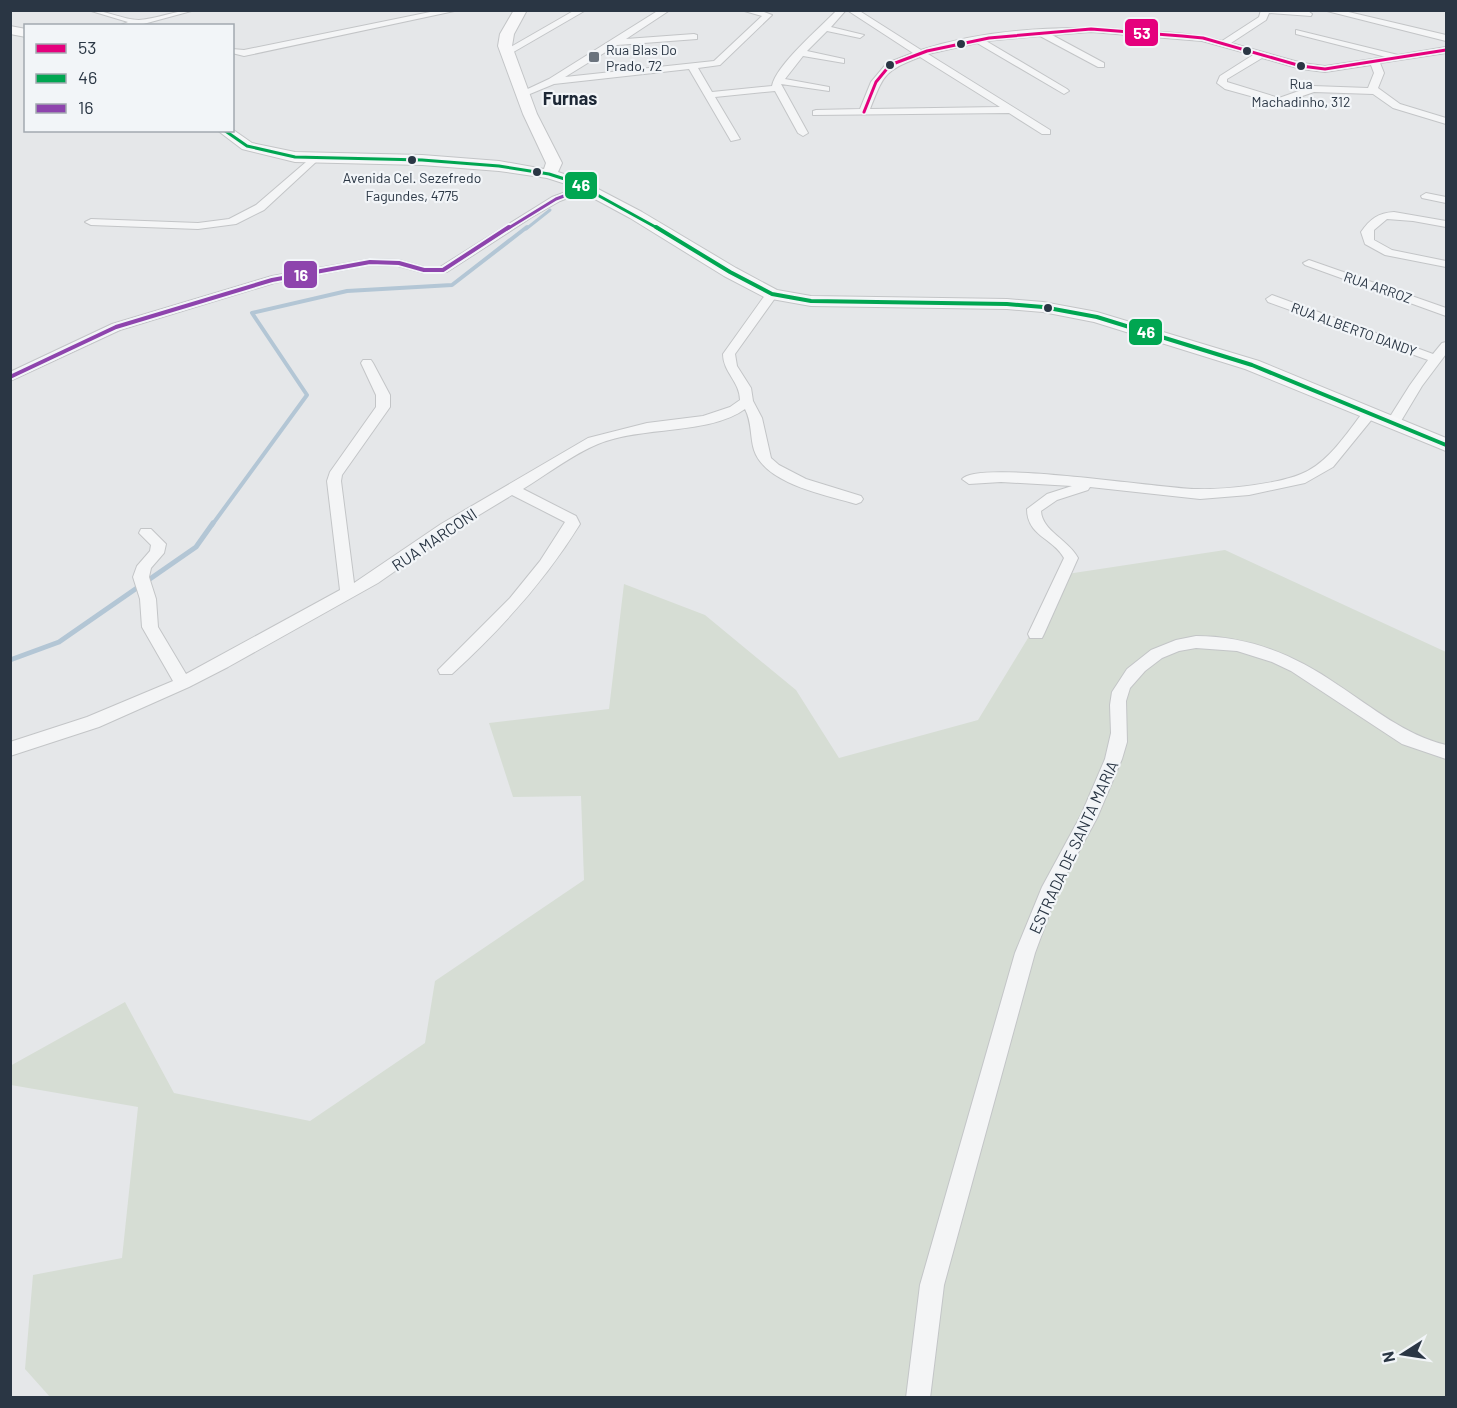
<svg xmlns="http://www.w3.org/2000/svg" width="1457" height="1408" viewBox="0 0 1457 1408" font-family="Barlow,sans-serif">
<rect width="100%" height="100%" fill="#e5e7e9"/>
<path fill="#d6ddd4" d="M1225,550L1446,652V1397H50L25,1369L33,1275L122,1258L138,1107L11,1085L10,1066L125,1002L174,1093L310,1121L425,1043L435,981L584,880L581,796L513,797L489,723L609,709L624,584L705,615L796,690L839,758L978,720L1067,574Z"/>
<g fill="none" stroke-linecap="round" stroke-linejoin="round">
<path stroke="#b3c6d5" stroke-width="3" d="M526,229L550,210"/>
<path stroke="#b3c6d5" stroke-width="4" d="M212,525L307,395L252,313L347,291L452,285L527,227"/>
<path stroke="#b3c6d5" stroke-width="5" d="M10,660L59,642L196,547L213,523"/>
<defs>
<path id="minor" d="M88,10C106,10 124,20 139,20C157,19 175,10 195,10L136,26H119L128,22Z
M440,10H459L244,56L232,53V49L244,50Z
M575,10H586L510,54L502,52Z
M659,10H670L626,39L694,34L697,35V39L617,45L565,77L714,61L762,16L741,10H759L772,15L720,65L698,68L712,92L772,86C776,65 819,29 837,10H846L831,27L864,35L860,38L827,31L807,51L844,59V63L803,56L785,79L829,87V91L781,84L808,133L803,136L798,133L775,91L715,97L740,139L731,141L689,69L554,84L525,96L517,94L549,79Z
M847,10H858L921,50C991,27 1075,25 1149,31C1174,33 1198,34 1222,41L1259,17L1261,10L1308,11L1312,14L1311,16L1269,13L1266,20L1231,43L1302,63L1325,66L1386,57L1296,34V30L1398,55L1446,47V53L1380,63L1384,73L1378,88L1400,104L1446,118V124L1393,108L1373,94L1314,92L1282,103H1276L1225,89L1217,83L1220,76L1253,55L1202,41L1091,32L1052,35L1104,63V67H1098L1040,36L986,41L1067,89L1069,91L1064,94L977,43L928,54L1050,130V134H1042L1009,113L813,115V111L816,110L860,109L871,82L887,63L913,53ZM920,57L1000,107L870,109C884,74 884,71 920,57ZM1262,58L1301,69L1325,72L1371,65L1374,73L1368,88L1313,86L1279,98L1227,82V79Z
M1340,10L1446,35V41L1327,11Z
M313,156L318,159L317,161L264,210L236,224L198,229L91,225L85,222L91,219L198,223L229,219L256,205Z
M585,185L590,188L589,190L560,201L532,217L447,272L424,273L398,266L370,265L274,283L120,330L10,381V372L112,324L272,276L370,259L399,260L424,267H440L552,197Z
M1426,193L1446,197V203L1422,198L1421,196Z
M1394,212L1446,221V227L1413,221L1387,219L1374,230V240L1392,250L1446,261V267L1385,255L1365,244L1361,232C1370,219 1378,213 1394,212Z
M1309,260L1446,308V316L1305,265L1303,263Z
M772,290L778,294L735,354L737,366L751,388L753,401L762,418L771,458L779,465L806,479L861,496L863,499L861,502L856,504C826,495 765,484 754,450C750,437 752,422 745,409C710,435 640,426 598,444C573,454 546,475 523,489L576,516L580,524C545,581 501,629 452,674H440L438,670L510,598L540,561L565,522L512,495L451,532L378,583L228,667L189,687L99,727L10,756V742L87,717L173,681L142,627L140,599L133,577L137,566L150,551L151,545L139,533L141,529H151L166,544L164,553L151,568L149,577L156,599L158,627L186,674L340,590L327,481L330,472L376,407V395L361,363L363,360H371L373,363L390,395V407L342,475L341,481L354,583L441,524L588,438L647,423L703,416L730,407L740,400C740,382 723,372 723,354L768,291Z
M1272,295L1433,354L1442,343L1446,342V354L1422,386L1398,426H1388L1386,423L1410,385L1428,360L1268,302L1266,299Z
M1370,409L1377,413L1333,467L1305,483L1249,495L1200,499L1090,487L1088,490L1057,500L1041,511C1042,531 1069,540 1078,558L1044,634L1042,638H1030L1028,634L1064,558C1053,538 1027,536 1027,509L1047,494L1072,486L1001,482L969,484L962,479C978,459 1163,489 1197,489C1223,490 1278,484 1301,474C1329,463 1347,432 1365,410Z
M1196,636C1249,636 1295,655 1338,685C1373,708 1405,735 1446,745V759L1402,744L1291,671L1272,662L1237,651L1196,648L1179,651L1162,658L1145,671L1130,688L1126,701L1127,742L1122,759L1097,818L1059,888L1035,953L944,1285L930,1398H906L920,1285L1015,953L1042,887L1081,815L1105,759L1111,733L1110,705L1112,692L1127,669L1151,650L1176,640Z"/>
<path id="secondary" d="M514,10H527L514,34L512,46L537,114L562,163L558,172L579,179L642,212L736,268L777,290L811,296L1007,299L1043,302L1097,312L1259,361L1446,438V451L1245,369L1094,322L1043,312L1007,309L811,306L766,298L724,276L630,218L569,185L547,178L499,171L422,165L295,162L242,149L217,130L232,129L252,143L295,152L422,155L499,161L544,169L546,163L523,114L498,46L500,34Z
M10,26L26,29V37L10,34Z"/>
</defs>
<use href="#minor" stroke="#c3c5c7" stroke-width="2"/>
<use href="#secondary" stroke="#c3c5c7" stroke-width="2"/>
<use href="#minor" fill="#f4f5f6" fill-rule="evenodd"/>
<use href="#secondary" fill="#f7f7f8" fill-rule="evenodd"/>
<defs>
<path id="bus-1" d="M864,112L876,82L890,65L927,51L989,38L1091,29L1182,36L1203,38L1301,66L1325,69L1446,50"/>
<path id="bus-2-far1" d="M224,130L247,146L295,157L422,160L499,166L549,174L574,182L659,229"/>
<path id="bus-2" d="M656,227L730,272L772,294L811,301L1007,304L1043,307L1097,317L1252,365L1446,445"/>
<path id="bus-3-far1" d="M507,229L556,199L585,188"/>
<path id="bus-3" d="M10,377L116,327L272,280L370,262L399,263L424,270H443L509,227"/>
</defs>
<use href="#bus-1" stroke="#f2f5f8" stroke-width="6"/>
<use href="#bus-2-far1" stroke="#f2f5f8" stroke-width="6"/>
<use href="#bus-2" stroke="#f2f5f8" stroke-width="8"/>
<use href="#bus-3-far1" stroke="#f2f5f8" stroke-width="6"/>
<use href="#bus-3" stroke="#f2f5f8" stroke-width="8"/>
<use href="#bus-1" stroke="#e5007d" stroke-width="3"/>
<use href="#bus-2-far1" stroke="#00a651" stroke-width="3"/>
<use href="#bus-2" stroke="#00a651" stroke-width="4"/>
<use href="#bus-3-far1" stroke="#8e44ad" stroke-width="3"/>
<use href="#bus-3" stroke="#8e44ad" stroke-width="4"/>
</g>
<g fill="#2a3644" stroke="#f2f5f8" stroke-width="2">
<circle cx="961" cy="44" r="5"/>
<circle cx="1247" cy="51" r="5"/>
<circle cx="890" cy="65" r="5"/>
<circle cx="1301" cy="66" r="5"/>
<circle cx="412" cy="160" r="5"/>
<circle cx="537" cy="172" r="5"/>
<circle cx="1048" cy="308" r="5"/>
</g>
<rect fill="#6b747e" stroke="#f2f5f8" stroke-width="2" x="588" y="51" width="12" height="12" rx="3"/>
<g text-anchor="middle" dominant-baseline="central" stroke-width="4.5" stroke-linejoin="round" paint-order="stroke">
<g font-size="14" fill="#2a3644" stroke="#f2f5f8" text-anchor="start">
<text x="606" y="49">Rua Blas Do<tspan x="606" dy="16">Prado, 72</tspan></text>
</g>
<g font-size="14" fill="#2a3644" stroke="#f2f5f8">
<text x="1301" y="83">Rua<tspan x="1301" dy="18">Machadinho, 312</tspan></text>
<text x="412" y="177">Avenida Cel. Sezefredo<tspan x="412" dy="18">Fagundes, 4775</tspan></text>
</g>
<g font-size="14" fill="#2a3644" stroke="#f2f5f8">
<text transform="translate(1378 287) rotate(19)">RUA ARROZ</text>
<text transform="translate(1354 329) rotate(20)">RUA ALBERTO DANDY</text>
</g>
<g font-size="16" fill="#2a3644" stroke="#f2f5f8">
<text transform="translate(434 539) rotate(-34)">RUA MARCONI</text>
<text transform="translate(1073 847) rotate(-65)">ESTRADA DE SANTA MARIA</text>
</g>
<g font-size="18" font-weight="bold" fill="#1c2735" stroke="#f2f5f8">
<text x="570" y="98">Furnas</text>
</g>
</g>
<g stroke="#f2f5f8" stroke-width="2">
<rect x="1124" y="18" width="35" height="29" rx="6" fill="#e5007d"/>
<rect x="564" y="171" width="34" height="29" rx="6" fill="#00a651"/>
<rect x="283" y="260" width="35" height="29" rx="6" fill="#8e44ad"/>
<rect x="1128" y="318" width="35" height="28" rx="6" fill="#00a651"/>
</g>
<g font-size="16" text-anchor="middle" font-weight="bold" fill="#fff">
<text x="1142" y="39">53</text>
<text x="581" y="191">46</text>
<text x="301" y="281">16</text>
<text x="1146" y="338">46</text>
</g>
<rect width="1457" height="1408" fill="none" stroke="#2a3644" stroke-width="24"/>
<rect x="24" y="24" width="210" height="108" fill="#f2f5f8" stroke="#a2a9b0" stroke-width="1.5"/>
<rect x="36" y="44" width="30" height="9" fill="#e5007d" stroke="#a2a9b0" stroke-width="1.5"/>
<text x="78" y="54" font-size="18" fill="#2a3644">53</text>
<rect x="36" y="74" width="30" height="9" fill="#00a651" stroke="#a2a9b0" stroke-width="1.5"/>
<text x="78" y="84" font-size="18" fill="#2a3644">46</text>
<rect x="36" y="104" width="30" height="9" fill="#8e44ad" stroke="#a2a9b0" stroke-width="1.5"/>
<text x="78" y="114" font-size="18" fill="#2a3644">16</text>
<g transform="translate(1403 1354) rotate(258)" stroke="#f2f5f8" stroke-width="4.5" paint-order="stroke">
<path d="M0-4.5L10 22L0 15L-10 22Z" fill="#2a3644"/>
<text y="-9" font-size="16" font-weight="bold" text-anchor="middle" fill="#2a3644">N</text>
</g>
</svg>
